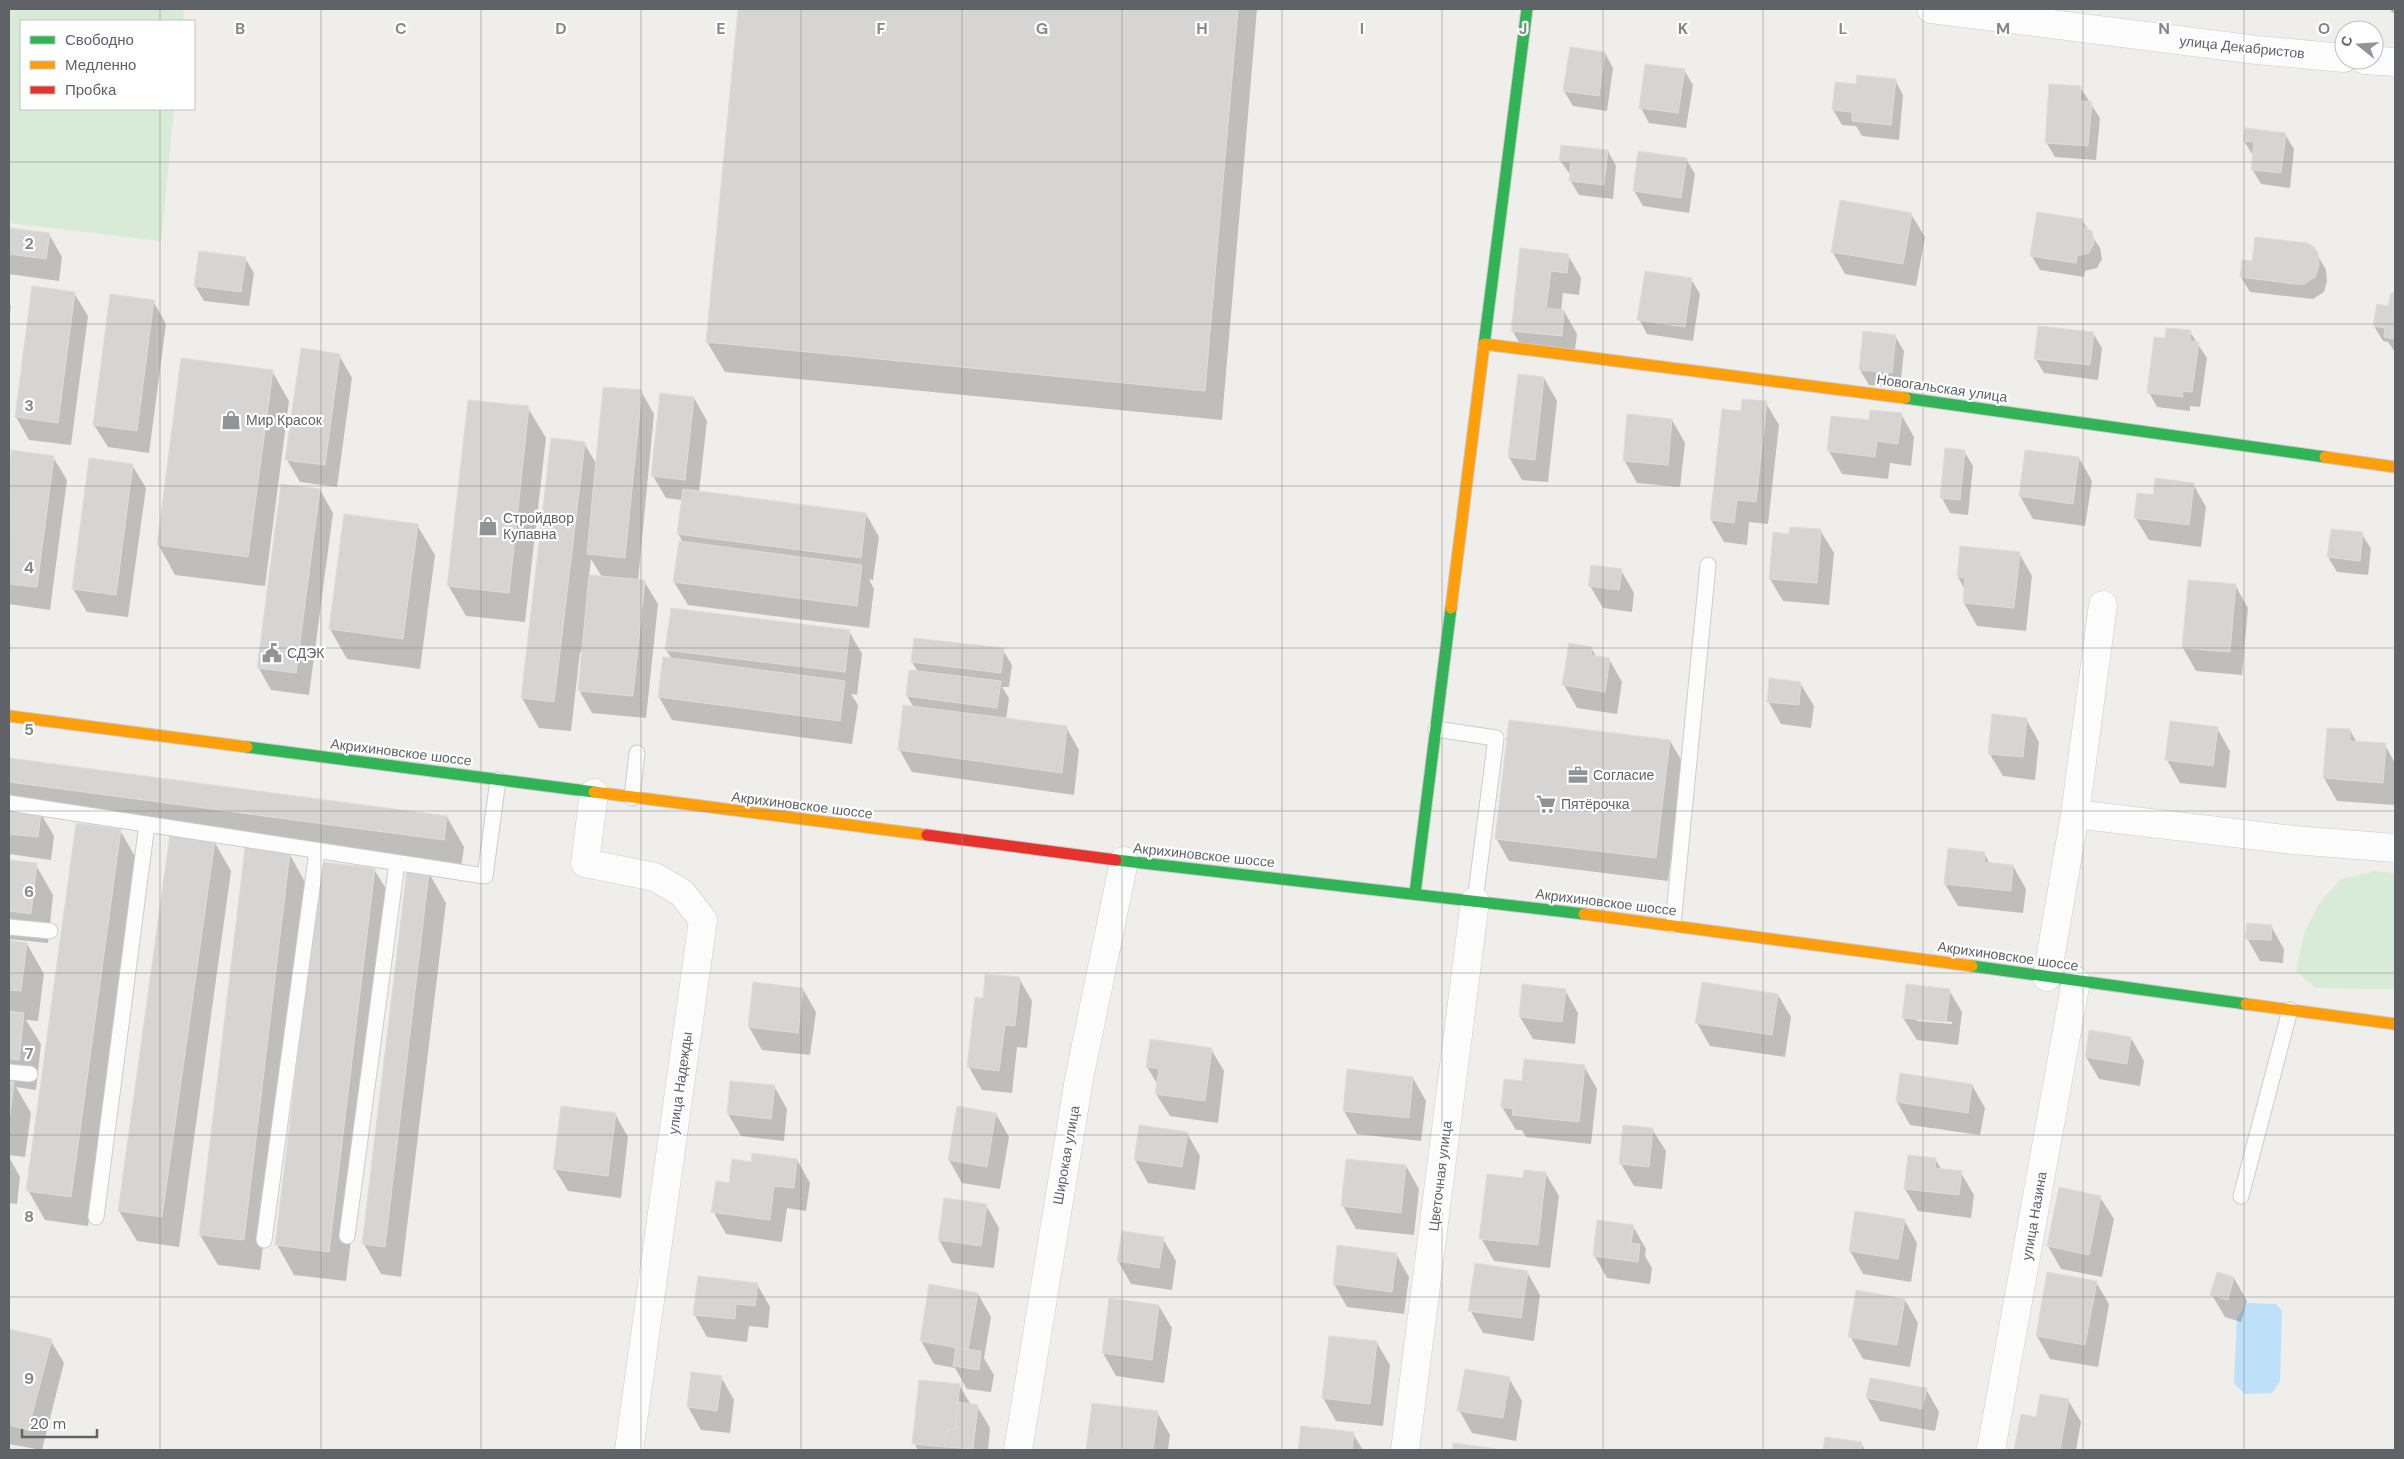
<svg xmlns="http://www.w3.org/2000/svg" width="2404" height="1459" viewBox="0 0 2404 1459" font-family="'DM Sans',sans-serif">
<rect width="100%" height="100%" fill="#efeeea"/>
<path fill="#d8ebd6" d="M9,9H184L183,21H21V109H174L161,241L9,223Z
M2376,871L2395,873V989L2315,988L2296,971L2305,931L2320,903L2341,879Z"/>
<path fill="#bfe0f9" d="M2247,1303L2276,1304L2282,1311L2280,1381L2272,1393L2245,1394L2234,1383L2237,1318Z"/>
<path fill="#0003" fill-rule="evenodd" d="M739,9H1257L1222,420L725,372L707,342Z
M2390,9H2395V13H2392Z
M1605,53L1613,68L1607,111L1573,106L1564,91Z
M1684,70L1693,85L1686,128L1649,123L1641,108Z
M1895,80L1903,95L1899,140L1862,136L1856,126L1842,125L1833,110Z
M2080,87L2100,118L2096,160L2055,157L2046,142Z
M2285,134L2294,149L2290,188L2261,184L2252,169L2253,156L2244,141Z
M1608,151L1616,166L1613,199L1579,195L1570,180L1571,176L1560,160Z
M1686,159L1695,174L1689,213L1643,206L1634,191Z
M1911,214L1925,237L1916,286L1845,274L1832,251Z
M2082,220L2100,248L2102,259L2097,268L2085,271L2084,277L2040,270L2031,255Z
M9,229L49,234L62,257L59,281L9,274Z
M1521,250L1568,255L1581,278L1579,295L1563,293L1561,311H1564L1577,334L1574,358L1525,353L1512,330Z
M2317,254L2326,270L2327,281L2324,292L2313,299L2250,292L2241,277L2254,262Z
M245,258L254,273L249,306L204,301L195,286Z
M1691,279L1700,294L1693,341L1647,334L1639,319Z
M74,293L88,316L71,445L29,440L16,417Z
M2392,294L2395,295V352L2388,342L2383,341L2374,326L2389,308Z
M153,301L166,324L149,453L108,447L94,425Z
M9,302L11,306L9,323Z
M2190,332L2207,358L2200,407L2190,406V411L2157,407L2149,392L2166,339Z
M2093,333L2102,348L2098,380L2044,373L2035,358Z
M1895,336L1904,351L1900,388L1869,385L1860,370Z
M339,355L352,378L337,487L300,482L287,460Z
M272,371L289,401L265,586L175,575L158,544Z
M1544,378L1557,401L1548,482L1522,480L1509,457Z
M641,391L654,414L638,581H644L658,604L646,718L592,713L579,690L583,652H580L571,731L539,728L522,698L584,443L597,465ZM591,559L602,577L589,576Z
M694,398L707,421L699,492L866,514L879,537L873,580L869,579L874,589L869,628L688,605L674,582L683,543L678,533L682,500L666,498L653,476Z
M1766,403L1779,425L1768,524L1749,522L1747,545L1724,542L1711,520L1742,412Z
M528,408L546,438L525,622L466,616L448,585Z
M1901,414L1914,437L1911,466L1890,463L1888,479L1842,474L1829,451L1870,422Z
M1672,420L1685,443L1680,487L1637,483L1624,460Z
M1964,451L1973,466L1968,515L1950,513L1942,498Z
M12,452L53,457L67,480L50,610L9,604V474Z
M2079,458L2092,481L2085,526L2033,519L2020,496Z
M132,465L146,488L128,617L87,612L73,589Z
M2193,484L2206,507L2201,547L2149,540L2135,517L2154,496Z
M320,490L333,513L309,695L271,690L258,667Z
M417,525L435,555L420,669L347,659L330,629Z
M1820,530L1834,553L1829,605L1783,601L1770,579Z
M2362,534L2371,549L2368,575L2337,572L2328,557Z
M2019,553L2032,576L2026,631L1977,626L1964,603L1965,590L1958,577Z
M1621,570L1634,593L1632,612L1603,608L1590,586Z
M2235,585L2248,608L2242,675L2196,671L2183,648Z
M849,631L862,654L857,695L851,694L858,705L852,744L672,720L659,697L672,659L666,650Z
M1591,648L1597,658L1609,659L1622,682L1617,714L1577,708L1564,685Z
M1003,650L1012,665L1009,687H1002L1009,698L1006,720L1066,727L1079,750L1074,795L912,772L899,749L914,708L907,696L910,671L918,672L912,662Z
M1800,683L1814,706L1811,728L1781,724L1768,701Z
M2026,719L2039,742L2035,780L2003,776L1989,753Z
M2217,728L2230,751L2226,788L2180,783L2167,760Z
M2350,730L2357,743L2385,745L2395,763V805L2337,801L2324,778Z
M1670,741L1683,763L1668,881L1509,861L1496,838Z
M9,759L447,817L464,847L461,869L41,814L54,836L51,860L9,854Z
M120,830L137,860L88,1226L45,1220L28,1190Z
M214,841L231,871L179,1247L137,1241L119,1211Z
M289,853L306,884L260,1270L218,1265L200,1235Z
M1984,853L1990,864L2013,866L2026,889L2023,913L1958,906L1945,884Z
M9,862L36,865L53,895L48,943L9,939Z
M374,869L392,899L346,1281L294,1275L277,1245Z
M429,873L446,903L401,1277L381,1274L364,1244Z
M2271,926L2284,949L2283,963L2260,961L2247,938Z
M9,942L27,944L44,974L38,1021L26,1020L41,1044L36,1090L16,1087L31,1113L25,1157L9,1155Z
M1019,978L1032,1001L1027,1048L1017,1047L1012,1093L982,1090L969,1067L984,999Z
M803,989L816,1012L810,1055L762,1050L749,1027Z
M1565,990L1578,1013L1575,1044L1533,1039L1520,1017Z
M1949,990L1962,1012L1958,1045L1917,1040L1903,1018ZM1917,1018L1952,1022V1024L1917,1021Z
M1778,995L1791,1017L1785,1057L1710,1046L1697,1023Z
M2131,1038L2144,1061L2140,1086L2099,1079L2086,1057Z
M1211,1049L1224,1071L1218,1123L1170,1116L1156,1094L1158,1085L1147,1067Z
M1584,1066L1597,1089L1591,1144L1526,1137L1522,1130H1516L1502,1107Z
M1413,1078L1426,1101L1421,1141L1357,1134L1344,1111Z
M1972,1085L1985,1108L1980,1135L1910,1125L1897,1102Z
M774,1086L787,1109L784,1141L741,1136L728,1114Z
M615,1114L628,1137L621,1198L568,1191L554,1168Z
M996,1114L1009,1137L1000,1189L962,1183L949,1160Z
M1652,1129L1666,1151L1662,1189L1634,1186L1621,1164Z
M1187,1133L1200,1156L1195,1190L1148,1183L1135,1160Z
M9,1157L20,1177L17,1204L9,1203Z
M1935,1159L1942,1170L1961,1173L1974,1195L1971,1218L1918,1211L1905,1189Z
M797,1160L810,1183L806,1211L787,1208L782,1242L726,1234L713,1211L730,1184L752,1163Z
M1406,1166L1419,1189L1414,1235L1356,1229L1343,1206Z
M1546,1174L1559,1196L1550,1268L1494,1261L1481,1238L1524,1180Z
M2100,1197L2114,1219L2102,1277L2061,1269L2048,1246Z
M986,1205L999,1228L994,1268L952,1263L939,1240Z
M1904,1220L1917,1243L1911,1282L1863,1274L1850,1251Z
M1633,1226L1646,1249L1645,1256L1652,1268L1650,1284L1607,1278L1594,1255Z
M1163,1239L1176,1261L1172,1290L1131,1284L1118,1261Z
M1396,1254L1409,1277L1404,1314L1347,1307L1334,1284Z
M1527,1272L1540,1295L1534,1341L1483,1333L1470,1310Z
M2218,1274L2234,1278L2247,1301L2241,1322L2225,1317L2212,1295Z
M2096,1282L2109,1304L2098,1367L2050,1359L2037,1336Z
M757,1284L770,1307L768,1328L749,1326L747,1342L707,1337L694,1314Z
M978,1294L991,1317L984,1358L994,1375L991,1392L967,1389L955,1368L934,1364L921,1341Z
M1905,1300L1918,1323L1910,1367L1863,1359L1850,1336Z
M1159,1306L1172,1328L1164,1383L1116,1376L1103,1353Z
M10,1330L51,1341L64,1363L42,1450L9,1444Z
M1330,1337L1377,1343L1390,1365L1383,1426L1336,1421L1323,1398Z
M721,1377L734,1400L730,1433L701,1430L688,1407Z
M1509,1378L1522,1401L1516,1441L1472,1433L1459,1410Z
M1871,1379L1926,1389L1939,1412L1935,1431L1880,1421L1867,1398Z
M959,1385L971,1405L977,1406L990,1428L988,1450H918L914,1443Z
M2068,1400L2081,1422L2076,1450H2015L2022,1415L2037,1418Z
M1093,1404L1157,1412L1170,1435L1168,1450H1087Z
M1302,1428L1353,1434L1363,1450H1300Z
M1826,1438L1861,1443L1865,1450H1825Z"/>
<path fill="#d6d5d3" stroke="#deddd9" d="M738,9H1238L1205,391L706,342Z
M1570,47L1605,52L1599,96L1563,91Z
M1645,64L1685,69L1678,113L1639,108Z
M1857,75L1896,79L1891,125L1852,121V112L1832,110L1835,82L1856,84Z
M2049,84L2081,86L2080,101L2092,102L2088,146L2045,143Z
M2245,128L2286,133L2281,173L2251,170L2254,142L2243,141Z
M1561,145L1608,150L1604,185L1569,181L1571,162L1559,161Z
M1638,151L1687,158L1681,198L1633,191Z
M1840,200L1912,213L1903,264L1831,252Z
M2037,212L2083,219L2082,226L2092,231L2094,243L2089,253L2077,256L2076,263L2030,256Z
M9,228L50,233L46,259L9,254Z
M2255,237L2307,243L2314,247L2318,253L2319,266L2315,277L2304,284H2294L2240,277L2242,260L2252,261Z
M1520,248L1569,254L1567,273L1551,271L1546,308L1564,310L1562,336L1511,331Z
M199,251L246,257L241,292L194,286Z
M1645,271L1692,278L1685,327L1637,320Z
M32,286L75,292L58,423L15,417Z
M2391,293H2395V339L2384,337L2385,328L2373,326L2377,304L2388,306Z
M110,294L154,300L137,431L93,425Z
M2038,326L2094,332L2090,365L2034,359Z
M2166,328L2191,330L2190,341L2199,342L2192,392L2182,391L2183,397L2147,393L2154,337L2165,338Z
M1863,331L1896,335L1892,373L1859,370Z
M301,348L340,354L325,465L285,460Z
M181,358L273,370L248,557L157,545Z
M1518,374L1544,377L1535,460L1508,457Z
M603,387L642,390L625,558L587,554Z
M660,393L694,397L685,480L651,476Z
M1742,399L1767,401L1756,502L1737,500L1734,523L1710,520L1722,409L1741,411Z
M468,400L529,406L509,593L447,586Z
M1870,410L1902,413L1898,444L1877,441L1875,457L1827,451L1831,416L1869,420Z
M1627,414L1672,419L1668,465L1623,461Z
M551,438L585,442L554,702L521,698Z
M1945,448L1965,450L1960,500L1940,498Z
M11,450L54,456L37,587L9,584Z
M2025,450L2079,457L2073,504L2019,496Z
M89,458L133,464L116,595L72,589Z
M2155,478L2194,483L2189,525L2134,518L2137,493L2153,495Z
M281,484L320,489L296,673L257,668Z
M683,489L866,513L861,558L677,534Z
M344,514L418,524L403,639L329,629Z
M1790,527L1821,529L1817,583L1769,579L1773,532L1789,534Z
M2331,529L2363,532L2360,561L2327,557Z
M679,541L862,565L857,606L673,582Z
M1960,546L2020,552L2014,608L1963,603L1965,578L1957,577Z
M1591,565L1622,569L1619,590L1588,586Z
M589,575L645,580L633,696L578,691Z
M2188,580L2236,584L2230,652L2182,648Z
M671,608L850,630L845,672L665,650Z
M914,638L1004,648L1001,673L911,662Z
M1569,643L1592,647L1591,655L1610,658L1605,692L1562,685Z
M663,657L845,681L840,721L658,697Z
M909,670L1001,681L997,708L906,696Z
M1769,678L1801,682L1799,705L1767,702Z
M903,705L1067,726L1062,773L898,750Z
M1992,714L2027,718L2023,757L1988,754Z
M1509,720L1670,740L1656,858L1495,839Z
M2170,721L2218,727L2213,766L2165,760Z
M2327,728L2350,729V741L2386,743L2383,783L2323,778Z
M9,758L447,816L444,840L9,782Z
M9,808L41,812L38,837L9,834Z
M76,823L121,829L71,1197L26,1191Z
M170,834L215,840L162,1217L118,1211Z
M245,847L290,852L244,1240L199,1235Z
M1948,848L1985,852L1984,862L2013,865L2011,891L1944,884Z
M9,860L37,863L31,914L9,911Z
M321,862L375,868L329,1252L275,1245Z
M407,869L429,872L385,1247L362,1244Z
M2247,923L2272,925L2271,940L2245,939Z
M9,940L27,943L21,991L9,990Z
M985,974L1020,977L1015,1026L1005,1025L999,1071L967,1067L975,997L983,998Z
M753,982L803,988L798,1033L748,1027Z
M1702,982L1778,994L1772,1035L1695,1023Z
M1522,984L1566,989L1562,1022L1519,1017Z
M1906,984L1950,989L1946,1022L1902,1018Z
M9,1011L24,1013L19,1060L9,1059Z
M2089,1030L2131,1037L2127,1064L2085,1057Z
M1150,1039L1212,1048L1205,1101L1155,1094L1159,1069L1146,1067Z
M1524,1059L1585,1065L1579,1122L1512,1115L1513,1109L1501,1107L1504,1079L1522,1081Z
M1347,1069L1413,1077L1409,1118L1343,1111Z
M1900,1073L1972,1084L1968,1113L1896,1102Z
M9,1081L14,1082L9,1122Z
M730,1081L775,1085L771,1119L727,1114Z
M561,1106L616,1113L608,1176L553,1169Z
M957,1106L996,1113L987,1167L948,1160Z
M1139,1125L1188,1132L1182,1167L1134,1160Z
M1623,1125L1653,1128L1649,1167L1619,1164Z
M752,1153L797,1159L794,1188L774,1186L770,1220L711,1212L716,1181L729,1183L732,1159L751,1162Z
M1908,1155L1936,1158L1935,1168L1962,1171L1959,1195L1904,1189Z
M1346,1159L1406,1165L1401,1213L1341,1206Z
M1524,1170L1546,1172L1538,1245L1479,1239L1487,1174L1523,1178Z
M2059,1187L2101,1196L2089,1255L2047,1246Z
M944,1198L987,1204L981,1246L938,1240Z
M1855,1211L1905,1219L1898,1259L1849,1251Z
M1597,1220L1634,1225L1631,1243L1640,1244L1638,1262L1593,1256Z
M1122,1231L1164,1237L1159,1268L1117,1261Z
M1337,1245L1397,1253L1392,1292L1333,1284Z
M1475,1263L1528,1271L1521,1318L1468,1311Z
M2047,1272L2097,1281L2085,1345L2036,1336Z
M2217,1272L2234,1277L2228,1300L2210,1295Z
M698,1276L758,1283L755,1306L736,1304L735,1319L693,1315Z
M929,1284L978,1293L968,1350L920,1341Z
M1856,1290L1905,1299L1897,1345L1848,1337Z
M1109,1298L1159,1305L1152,1360L1102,1353Z
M9,1329L52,1339L28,1430L9,1425Z
M1329,1336L1377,1341L1370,1404L1322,1398Z
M956,1348L981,1351L979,1370L953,1366Z
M1465,1369L1510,1377L1503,1418L1457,1411Z
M691,1372L722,1376L717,1411L687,1407Z
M1870,1378L1927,1388L1922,1409L1866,1398Z
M919,1380L960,1384L955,1430L947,1429L945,1447L912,1444Z
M2040,1394L2069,1399L2060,1450H2014L2021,1414L2036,1417Z
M958,1402L978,1405L973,1449L945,1447L947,1429L955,1430Z
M1092,1403L1158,1411L1153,1450H1086Z
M1301,1426L1354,1432L1352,1450H1298Z
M1825,1437L1862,1442L1861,1450H1823Z
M1453,1443L1497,1449V1450H1452Z"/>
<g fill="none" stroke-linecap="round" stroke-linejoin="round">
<defs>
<path id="lane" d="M1436,729L1496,738L1475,901
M632,798L637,753
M9,803L485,876L498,780
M1673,925L1708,565
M9,927L50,931
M9,1072L30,1074
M2241,1196L2290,1010
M96,1217L147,824
M347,1236L397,863
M264,1240L317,851"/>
<path id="street" d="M1931,9L2257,50L2344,58
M2365,60L2395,62
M594,793L585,863L655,877L682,893L703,920L629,1450
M2075,814L2294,840L2395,848
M2047,977L2075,814L2103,605
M1018,1450L1079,1079L1124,861
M1405,1450L1475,901
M1991,1450L2076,981"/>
<path id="fast" d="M1484,345L1527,9
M1905,398L2325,457
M247,747L594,792
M1116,860L1584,914
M1415,893L1451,608
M1972,966L2246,1004"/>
<path id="slow" d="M1484,344L1905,398
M2325,457L2395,467
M1451,608L1484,345
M9,716L247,747
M594,792L927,835
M1584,914L1972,966
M2246,1004L2395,1024"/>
<path id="jam" d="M927,835L1116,860"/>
</defs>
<use href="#lane" stroke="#cbcccc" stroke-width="17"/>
<use href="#street" stroke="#cbcccc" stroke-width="29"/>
<use href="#fast" stroke="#cacacb" stroke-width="13"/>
<use href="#slow" stroke="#cacacb" stroke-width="13"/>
<use href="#jam" stroke="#cacacb" stroke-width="13"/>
<use href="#lane" stroke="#fdfcfc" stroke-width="15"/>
<use href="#street" stroke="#fdfcfc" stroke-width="28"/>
<use href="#fast" stroke="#30b455" stroke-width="11"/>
<use href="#slow" stroke="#ff9f0a" stroke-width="11"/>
<use href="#jam" stroke="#e5322d" stroke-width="11"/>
</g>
<path fill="none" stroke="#84888a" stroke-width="1" stroke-opacity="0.55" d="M160,9V21M321,9V1450M481,9V1450M641,9V1450M801,9V1450M962,9V1450M1122,9V1450M1282,9V1450M1442,9V1450M1603,9V1450M1763,9V1450M1923,9V1450M2083,9V1450M2244,9V1450M160,109V1450M9,162H2395M9,324H2395M9,486H2395M9,648H2395M9,811H2395M9,973H2395M9,1135H2395M9,1297H2395"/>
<defs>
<symbol id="shop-bare" viewBox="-9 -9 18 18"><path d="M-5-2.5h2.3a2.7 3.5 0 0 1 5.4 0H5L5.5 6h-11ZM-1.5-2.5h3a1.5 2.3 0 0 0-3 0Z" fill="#919496" stroke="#fff" stroke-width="2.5" paint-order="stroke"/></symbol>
<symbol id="civic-bare" viewBox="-9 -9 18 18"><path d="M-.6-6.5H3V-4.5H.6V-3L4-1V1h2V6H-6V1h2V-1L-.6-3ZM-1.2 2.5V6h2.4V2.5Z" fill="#919496" stroke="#fff" stroke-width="2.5" paint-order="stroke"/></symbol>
<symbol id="office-bare" viewBox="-9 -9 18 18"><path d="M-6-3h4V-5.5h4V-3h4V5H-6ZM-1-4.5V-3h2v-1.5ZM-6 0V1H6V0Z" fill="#919496" stroke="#fff" stroke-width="2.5" paint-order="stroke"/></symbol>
<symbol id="supermarket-bare" viewBox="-9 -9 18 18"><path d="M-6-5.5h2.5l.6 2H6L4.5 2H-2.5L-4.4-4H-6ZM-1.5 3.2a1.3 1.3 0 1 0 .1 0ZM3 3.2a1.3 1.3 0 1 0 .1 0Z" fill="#919496" stroke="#fff" stroke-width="2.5" paint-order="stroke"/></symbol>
</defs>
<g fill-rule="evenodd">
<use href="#shop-bare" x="217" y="406" width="28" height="28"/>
<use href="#shop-bare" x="474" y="512" width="28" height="28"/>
<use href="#civic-bare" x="258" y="639" width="28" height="28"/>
<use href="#office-bare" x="1564" y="761" width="28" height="28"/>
<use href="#supermarket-bare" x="1532" y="790" width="28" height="28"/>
</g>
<g text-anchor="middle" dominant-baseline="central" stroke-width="4.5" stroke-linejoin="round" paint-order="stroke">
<g font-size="14" fill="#5f6368" stroke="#fff">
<text transform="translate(2242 47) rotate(6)">улица Декабристов</text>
<text transform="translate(1942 388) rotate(8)">Новогальская улица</text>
<text transform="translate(401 752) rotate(7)">Акрихиновское шоссе</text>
<text transform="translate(802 805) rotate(7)">Акрихиновское шоссе</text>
<text transform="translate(1204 855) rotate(6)">Акрихиновское шоссе</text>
<text transform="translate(1606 902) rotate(7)">Акрихиновское шоссе</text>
<text transform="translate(2008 956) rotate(8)">Акрихиновское шоссе</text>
<text transform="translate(680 1083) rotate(-82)">улица Надежды</text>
<text transform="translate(1066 1155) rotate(-80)">Широкая улица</text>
<text transform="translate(1440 1176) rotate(-83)">Цветочная улица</text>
<text transform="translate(2034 1216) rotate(-80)">улица Назина</text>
</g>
<g font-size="14" fill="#5f6368" stroke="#fff" text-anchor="start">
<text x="246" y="420">Мир Красок</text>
<text x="503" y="518">Стройдвор<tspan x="503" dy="16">Купавна</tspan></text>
<text x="287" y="653">СДЭК</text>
<text x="1593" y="775">Согласие</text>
<text x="1561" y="804">Пятёрочка</text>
</g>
</g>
<g font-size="16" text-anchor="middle" font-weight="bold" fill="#84888a" stroke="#fff" stroke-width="4.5" stroke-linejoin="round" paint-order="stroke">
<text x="240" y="34">B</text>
<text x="401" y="34">C</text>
<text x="561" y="34">D</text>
<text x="721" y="34">E</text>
<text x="881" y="34">F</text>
<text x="1042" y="34">G</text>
<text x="1202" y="34">H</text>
<text x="1362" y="34">I</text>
<text x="1523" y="34">J</text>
<text x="1683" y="34">K</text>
<text x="1843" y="34">L</text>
<text x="2003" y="34">M</text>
<text x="2164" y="34">N</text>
<text x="2324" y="34">O</text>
<text x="29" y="249">2</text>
<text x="29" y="411">3</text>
<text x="29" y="573">4</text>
<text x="29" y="735">5</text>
<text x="29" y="897">6</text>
<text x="29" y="1059">7</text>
<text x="29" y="1222">8</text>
<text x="29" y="1384">9</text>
</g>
<rect width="2404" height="1459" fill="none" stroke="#5f6368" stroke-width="20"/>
<rect x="20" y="20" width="175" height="90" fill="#ffffff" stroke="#bfc1c3"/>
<rect x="30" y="36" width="25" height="8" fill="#30b455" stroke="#bfc1c3"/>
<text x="65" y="45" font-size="15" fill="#5f6368">Свободно</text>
<rect x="30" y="61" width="25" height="8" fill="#ff9f0a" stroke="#bfc1c3"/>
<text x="65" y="70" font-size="15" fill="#5f6368">Медленно</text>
<rect x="30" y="86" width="25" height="8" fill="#e5322d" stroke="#bfc1c3"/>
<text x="65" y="95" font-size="15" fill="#5f6368">Пробка</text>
<g transform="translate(2359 45) rotate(287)"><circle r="24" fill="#ffffff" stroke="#bfc1c3"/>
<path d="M0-4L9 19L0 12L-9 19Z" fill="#919496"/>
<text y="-8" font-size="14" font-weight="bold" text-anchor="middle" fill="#5f6368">С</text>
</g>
<path d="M22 1429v8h75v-8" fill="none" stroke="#5f6368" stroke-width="2.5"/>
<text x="30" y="1429" font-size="15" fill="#5f6368" stroke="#ffffff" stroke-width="4" paint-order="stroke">20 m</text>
</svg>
